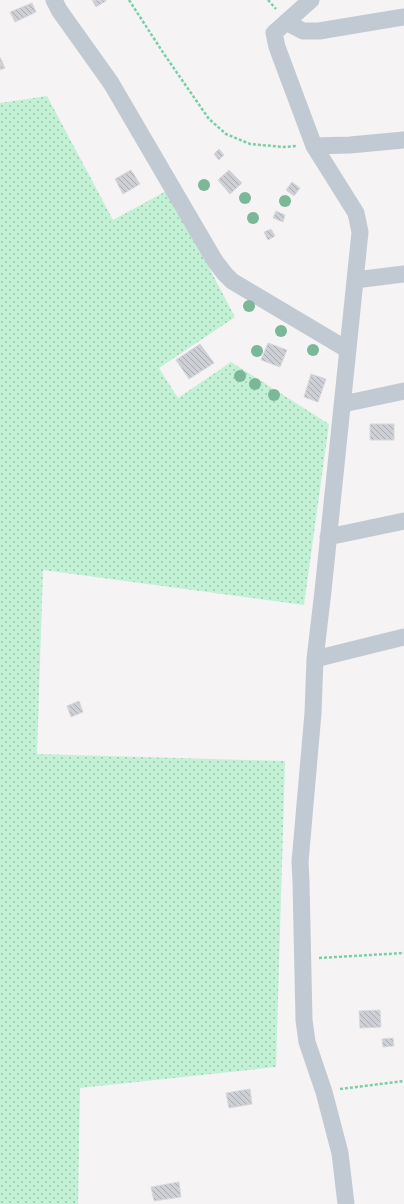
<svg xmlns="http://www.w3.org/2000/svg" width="404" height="1204" viewBox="0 0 404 1204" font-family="'PT Sans Narrow',sans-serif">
<defs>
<pattern id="grass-dots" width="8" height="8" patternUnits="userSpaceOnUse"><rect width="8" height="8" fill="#c3f1d5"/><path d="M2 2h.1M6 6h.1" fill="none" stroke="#a0c6b0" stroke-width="1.8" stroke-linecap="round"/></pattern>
<pattern id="building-back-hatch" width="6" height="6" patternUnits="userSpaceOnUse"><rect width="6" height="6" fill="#cdcfd5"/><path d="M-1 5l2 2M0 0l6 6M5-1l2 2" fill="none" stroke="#a8abb0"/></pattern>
</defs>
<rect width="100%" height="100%" fill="#f5f3f3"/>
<path fill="url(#grass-dots)" d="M47,96L113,220L168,190L235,317L159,368L178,398L231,362L329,424L304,605L43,570L37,754L285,761L276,1067L80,1088L78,1204H0V103Z"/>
<path fill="url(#building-back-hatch)" stroke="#d7d9de" d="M92,0H106V1L96,7Z
M32,3L36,12L15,22L10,12Z
M0,57L5,68L0,70Z
M219,149L224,155L219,160L214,154Z
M131,170L140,184L123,194L115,179Z
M229,170L242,183L230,194L218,180Z
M292,182L300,188L294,196L286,190Z
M276,211L285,215L283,222L273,218Z
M271,229L275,236L268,240L264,232Z
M268,343L287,350L280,367L261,360Z
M200,344L214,363L189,379L176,360Z
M311,374L326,379L318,402L304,397Z
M370,424H394V440H370Z
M79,701L83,712L71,717L67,706Z
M380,1010L381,1027L360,1028L359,1011Z
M393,1038L394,1046L383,1047L382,1039Z
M250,1089L252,1104L229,1108L226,1093Z
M179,1182L181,1197L154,1201L151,1187Z"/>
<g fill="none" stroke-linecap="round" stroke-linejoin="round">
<path stroke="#7ad0a6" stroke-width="2.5" stroke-dasharray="3 2" stroke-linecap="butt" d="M129,0L164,54L209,119L226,134L250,144L284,147L297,146
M268,0L276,9
M319,958L404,953
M340,1089L404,1081"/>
<path stroke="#c1cad2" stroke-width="17" d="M54,0L59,10L111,83L215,261L225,274L232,281L348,350
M311,0L274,33L277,47L314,146L356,213L360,232L323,591L315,659L313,713L300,862L301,882L304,1020L307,1042L324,1092L340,1153L346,1204
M286,22L303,31H319L404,17
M314,146L350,145L404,140
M355,280L404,274
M343,404L404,391
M328,537L404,521
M315,659L404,637"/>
</g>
<g fill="#7bb799">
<circle cx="204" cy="185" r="6"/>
<circle cx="245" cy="198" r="6"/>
<circle cx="285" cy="201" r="6"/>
<circle cx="253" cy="218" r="6"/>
<circle cx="249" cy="306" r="6"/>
<circle cx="281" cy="331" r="6"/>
<circle cx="313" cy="350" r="6"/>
<circle cx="257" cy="351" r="6"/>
<circle cx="240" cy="376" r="6"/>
<circle cx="255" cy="384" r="6"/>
<circle cx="274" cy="395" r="6"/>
</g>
</svg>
